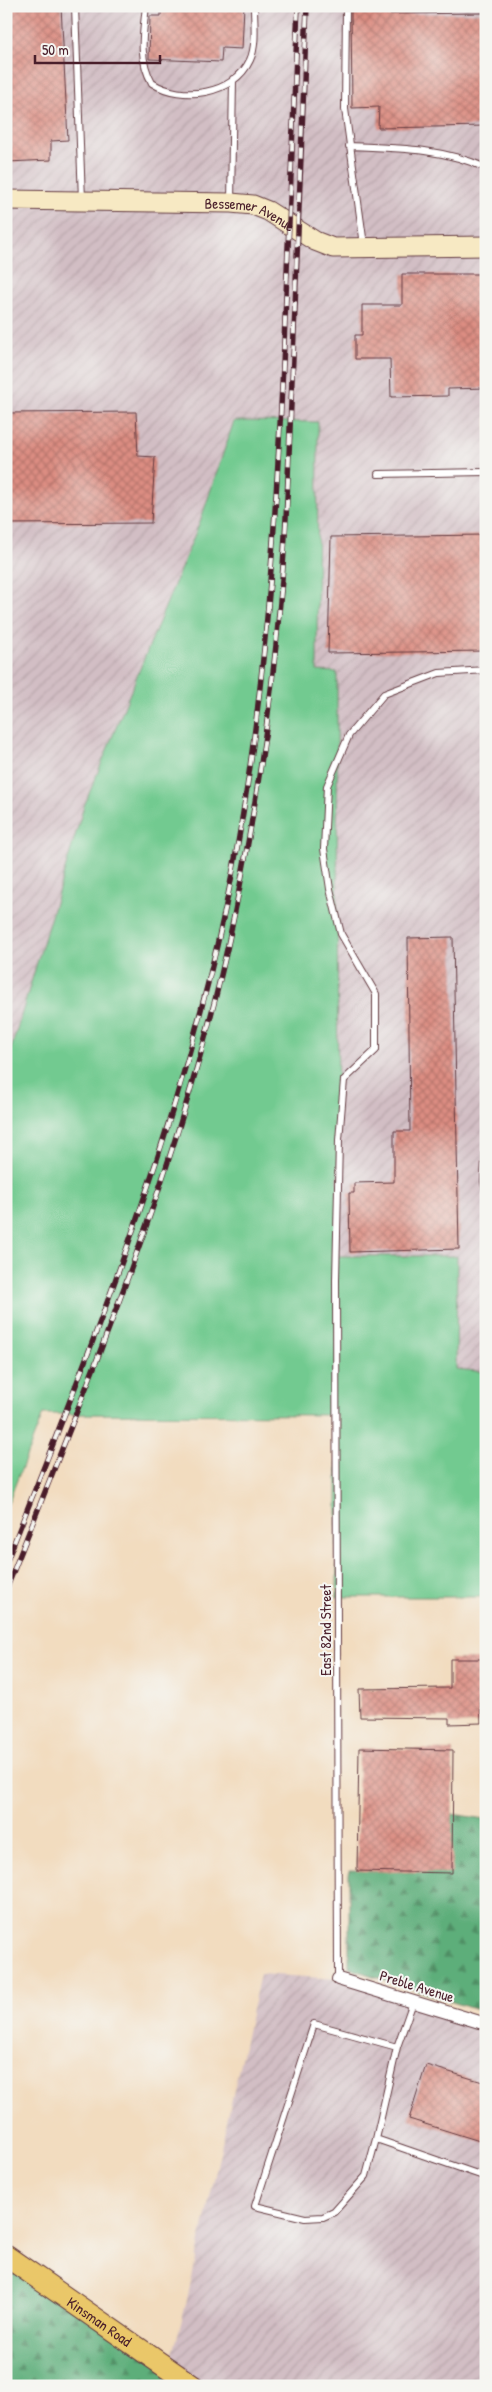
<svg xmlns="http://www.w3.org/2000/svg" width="492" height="2392" viewBox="0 0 492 2392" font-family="'Patrick Hand',sans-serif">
<defs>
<pattern id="industrial-furrows" width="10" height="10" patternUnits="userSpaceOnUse" patternTransform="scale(1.25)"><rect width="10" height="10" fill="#d2bec4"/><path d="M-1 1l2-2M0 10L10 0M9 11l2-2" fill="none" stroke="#b6a3a9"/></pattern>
<pattern id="forest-firs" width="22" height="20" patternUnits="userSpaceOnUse" patternTransform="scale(1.25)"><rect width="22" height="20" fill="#5dae7a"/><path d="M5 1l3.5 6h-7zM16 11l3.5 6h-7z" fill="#4f8d64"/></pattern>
<pattern id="building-cross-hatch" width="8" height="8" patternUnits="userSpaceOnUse" patternTransform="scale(1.25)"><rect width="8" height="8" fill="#dc8d82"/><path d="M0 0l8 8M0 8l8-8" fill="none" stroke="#b4736b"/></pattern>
</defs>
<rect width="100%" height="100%" fill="#f6f6f2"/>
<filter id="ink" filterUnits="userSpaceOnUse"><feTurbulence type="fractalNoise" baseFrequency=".02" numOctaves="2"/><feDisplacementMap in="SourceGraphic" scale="10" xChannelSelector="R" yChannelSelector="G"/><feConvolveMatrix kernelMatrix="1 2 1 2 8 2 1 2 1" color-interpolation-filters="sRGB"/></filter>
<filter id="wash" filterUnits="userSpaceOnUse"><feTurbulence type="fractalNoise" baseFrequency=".0096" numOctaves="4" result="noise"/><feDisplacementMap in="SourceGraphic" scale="20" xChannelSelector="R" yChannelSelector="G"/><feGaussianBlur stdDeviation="1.12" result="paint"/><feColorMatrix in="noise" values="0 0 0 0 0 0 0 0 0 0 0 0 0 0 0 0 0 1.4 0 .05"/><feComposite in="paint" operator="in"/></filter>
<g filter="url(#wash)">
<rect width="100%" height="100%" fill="#f2dcbf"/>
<path fill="url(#industrial-furrows)" d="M6,6H486V1374L6,1334Z
M260,1974L338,1979L486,2024V2386H193L169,2369L186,2304Z"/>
<path fill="#72ca90" stroke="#5e745e" d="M234,421L318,422L317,671L337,672L338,1256H457L456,1369L486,1372V1597H337V1415L43,1414L6,1508V1066L84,806L201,519Z"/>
<path fill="url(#forest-firs)" stroke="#546652" d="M452,1814L486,1819V2013L349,1968V1870L451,1873Z
M6,2256L193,2386H6Z"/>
<g id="blocks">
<path fill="url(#building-cross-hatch)" d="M6,6H61L68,140L51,141V160L7,162Z
M161,6H244L242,49L222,48L221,62L149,59L150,16H161Z
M351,6H389V14L486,13V126L378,128L379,107L352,108Z
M402,274H486V388L448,389V396L391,397L390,359H355V335H362V305H402Z
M136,412L138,456L155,457L151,523L6,524V413Z
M486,535V651L328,653L331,537Z
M453,937L459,1249L350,1252L349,1193H354V1183L394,1182V1131H410L408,938Z
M450,1659H486V1693H480L481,1723L449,1724V1718L360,1717L359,1689L450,1688Z
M359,1748L453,1750L452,1873L357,1871Z
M426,2065L486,2083V2143L409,2119Z"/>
</g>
</g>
<g filter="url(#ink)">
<use href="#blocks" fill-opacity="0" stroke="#633b41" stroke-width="1"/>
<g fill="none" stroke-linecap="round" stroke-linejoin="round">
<defs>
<path id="lane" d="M75,6L82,200
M146,6C143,34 138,58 152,83C182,102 234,95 250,60C257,45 254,22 254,6
M346,6L345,109L364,245
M349,146C396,148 442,148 486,168
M231,202L233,79
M378,474L486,472
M486,1137L484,1182L486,1192
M338,1979L336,1280L339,1140L344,1080L376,1050V994L341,934L330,889L324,849L327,786L349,735L384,694L439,673L486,670
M413,2002L397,2047L376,2139L486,2177
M376,2139L366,2176L334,2212L323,2217L305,2218L255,2206L314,2024L397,2047"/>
<path id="street" d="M338,1979L486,2024"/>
<g id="secondary">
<path id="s1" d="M6,200L231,203L253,205L268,211L315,241L333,248L486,246"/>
</g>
<g id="primary">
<path id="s2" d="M6,2256L193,2386"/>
</g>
</defs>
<use href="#lane" stroke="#633b41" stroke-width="8"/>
<use href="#street" stroke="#633b41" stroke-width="14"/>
<use href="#secondary" stroke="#633b41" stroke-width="21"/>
<use href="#primary" stroke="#633b41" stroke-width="23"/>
<use href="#lane" stroke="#fff" stroke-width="6"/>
<use href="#street" stroke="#fff" stroke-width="12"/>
<use href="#secondary" stroke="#f7e9c3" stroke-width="19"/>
<use href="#primary" stroke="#eac769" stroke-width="21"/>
<defs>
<path id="rail" d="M6,1563C96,1336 187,1111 233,870C266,696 276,520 284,343C289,231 293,119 298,6
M6,1590C92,1372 184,1156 232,926C254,819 271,711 280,602C288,521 289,439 293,358C297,240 302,123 307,6"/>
</defs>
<use href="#rail" stroke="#4a1f2b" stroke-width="5.5"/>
<use href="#rail" stroke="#f6f6f2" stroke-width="4" stroke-dasharray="11" stroke-linecap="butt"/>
</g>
</g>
<g text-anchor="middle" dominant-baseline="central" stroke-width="4" stroke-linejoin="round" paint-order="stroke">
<g font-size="15" fill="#4a1f2b" stroke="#f6f6f2">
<text stroke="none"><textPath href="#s1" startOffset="246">Bessemer Avenue</textPath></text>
<text transform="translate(325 1630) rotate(-90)">East 82nd Street</text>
<text transform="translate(417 1986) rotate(17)">Preble Avenue</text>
<text stroke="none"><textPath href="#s2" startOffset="114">Kinsman Road</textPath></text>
</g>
</g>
<rect width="492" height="2392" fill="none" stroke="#f6f6f2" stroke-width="25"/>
<path d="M35 55v8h125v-8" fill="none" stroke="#4a1f2b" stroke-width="2.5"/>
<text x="42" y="55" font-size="15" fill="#4a1f2b" stroke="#f6f6f2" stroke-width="4" paint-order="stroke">50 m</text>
</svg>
